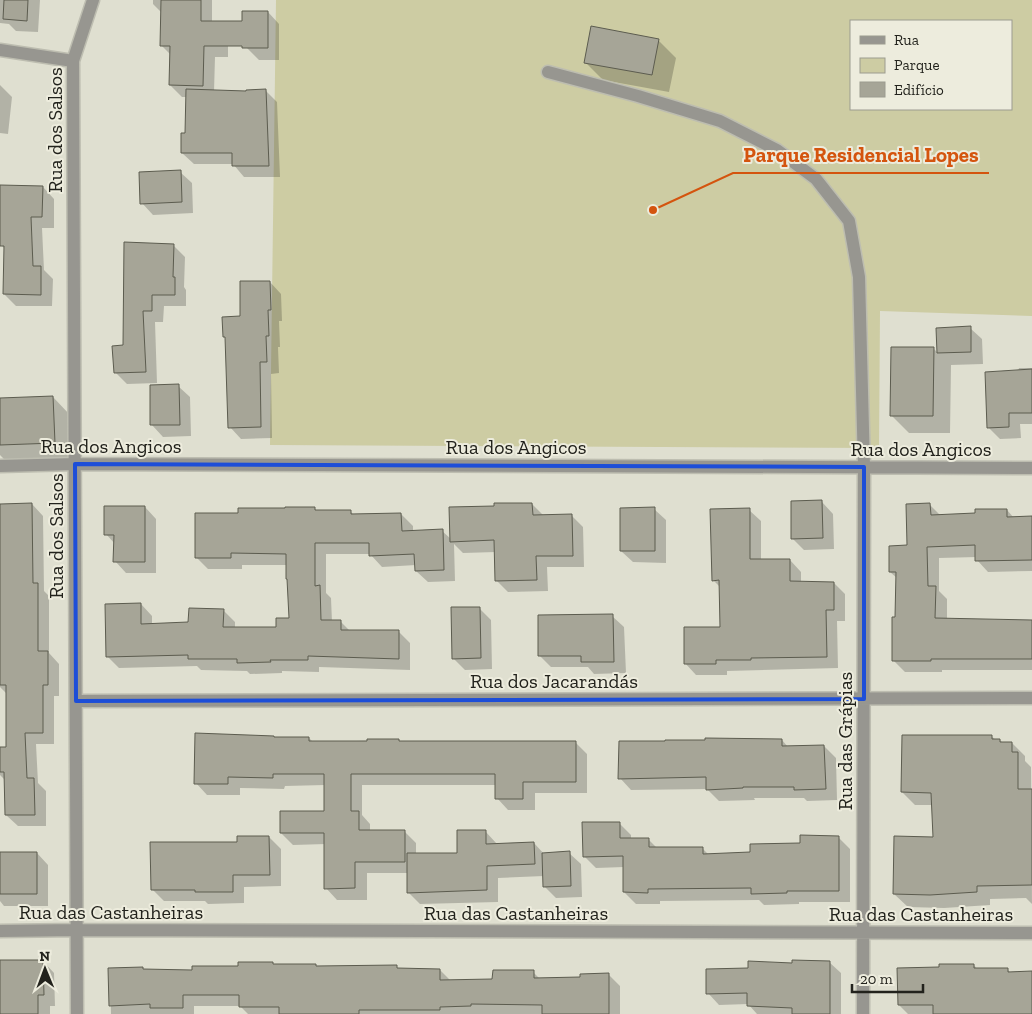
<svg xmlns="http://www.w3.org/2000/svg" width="1032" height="1014" viewBox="0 0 1032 1014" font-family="'Zilla Slab',serif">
<rect width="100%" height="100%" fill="#dfdfd0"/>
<path fill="#cdcca3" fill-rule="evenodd" d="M276,0H1032V316L880,311L879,448L270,445ZM851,21H1011V109H851Z"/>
<path fill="#0003" d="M0,0H40L38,32L16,31L9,24L0,23Z
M153,0H212V22L228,34V57H215L214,92L247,93L266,91L277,102L280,177H244L233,164H194L182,153L186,134L187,97H182L170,85L171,55L161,45L162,13L153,4Z
M268,12L279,24V60H259L247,48Z
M658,40L676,58L669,92L603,80L585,62Z
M0,85L12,97L8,134L0,133Z
M180,172L192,183L193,213L153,215L142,203Z
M0,186L43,187L54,199V228H42L44,270L53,279L52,306H16L4,294L5,249L1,245Z
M173,245L185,257L184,287L186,290V306H164L163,322H155L157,383L127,384L115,372L124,346Z
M270,282L281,294L282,321H279L280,347H278L279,373L271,374L272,438L241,439L230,427L227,339L224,337Z
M970,328L982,339L983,364L951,365L950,433H909L891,415L933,348L938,353L937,329Z
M1019,368H1032V424H1020L1021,438L1000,439L989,428L1018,371Z
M178,386L190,397L191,436L163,437L152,425Z
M53,397L70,415L72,460L7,462L0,455V399Z
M822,502L833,514L834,549L804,550L792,538Z
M32,504L43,516L44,591L49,596V653L59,664V696H54V744H36L38,783L46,791V826H18L6,815L5,780L0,775V749L7,748V694L0,687V505Z
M532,504L544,516H572L583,527L584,567H547L548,591L508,592L496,580V552L463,553L454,544L455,581L428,582L416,571V565L382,567L370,554H326V593L331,598L332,622H341L350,631H398L410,643V670L319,667V672L282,671V673L250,674L247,671L201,670L197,666L119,668L108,657L141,604L152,616V624L190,623L223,610L235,622V629L277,628L290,619L287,565H242V569H208L196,557L239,514L314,508L317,511L351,512L354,515L401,514L413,526V532L442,531L451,539L495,507Z
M930,505L941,516L976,515L1007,510L1014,518H1032V571L988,572L977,560V557L939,558V591L947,599V619L1032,621V670H942V672H905L893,660L897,578L890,572L908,547Z
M145,507L156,519V573H126L115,561V544L106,534Z
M654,509L666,520V563L633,562L621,551Z
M749,510L761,521V560H790L801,572V582L834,583L845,594V621H837L838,668L727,671V675H696L685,663L721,629V588L713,580Z
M479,608L491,620L492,669L465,670L453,658Z
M612,616L624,627L626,673L594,674L588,667H551L539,655Z
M991,736L996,740H1000L1003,743H1012L1025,756V761L1031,767L1032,904L1026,898L990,899V905L944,908L908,907L894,894L934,838L933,805H915L902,792Z
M275,738H309L313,742L399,740L401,743L575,742L587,754V793H535V810H508L497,798V785H362V815L370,824V831H404L416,843V854H459L485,831L497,844L534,843L544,854L569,853L581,864L582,897L556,898L545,887L544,876L498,878V902L420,904L409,893V873H367V900H337L326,888V844L293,845L281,833L325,812V785L285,786L284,789L240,788V795H207L196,783Z
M782,740L788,747L824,746L836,758L837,800L807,801L804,798H754L755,800L719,801L707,789L631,790L620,778Z
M619,823L631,835V839H648L657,848L703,849L709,855L752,853L838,837L850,849V902H799V904L764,905L759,900L660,901V904H636L624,892V867L596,868L584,856Z
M269,837L281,849V886L244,887V903L208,904L205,901H164L152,889L238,844Z
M0,853H37L48,865V906H4L0,901Z
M43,961L54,973L55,1006H50V1014H0V962Z
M829,962L841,973V1014H757L748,1004L719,1005L708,993L749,970Z
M272,963L274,965H315L318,968L396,967L399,970H440L451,981L494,980L533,972L540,979H581L608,974L620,986V1014H248L240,1006H194V1014H111L110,969L142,968L144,970L194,971L240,968Z
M974,965L977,969H1007L1011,973H1032V1014H908L899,1005Z"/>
<path fill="#a6a597" stroke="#5c5c4f" d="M4,0H28L27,21L3,19Z
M161,0H201V21H242V11H268V48H242V46H204L203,86L169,85L170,46H160Z
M591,26L659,39L652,75L584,63Z
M186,89L246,91V90L266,89L269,166H232V153H181V133H185Z
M181,170L182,202L140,204L139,172Z
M0,185L43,186L42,217H31L33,266H41V295L3,294L4,246H0Z
M124,242L174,244L173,277H175V295H152V311H143L146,372L114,373L112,346L123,345Z
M240,281H270L271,310H268L269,336H266L267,362H260L261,427L228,428L225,337H223L222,317L240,316Z
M971,326V352L937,353L936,328Z
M891,347H934L933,416H890Z
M1032,369V413H1009V427L987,428L985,372Z
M179,384L180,425H150V385Z
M53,396L55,443L0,445V398Z
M822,500L823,538L791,539V501Z
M32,503L33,583H38V651H48V685H43V733H25L27,778H34L35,815H5L4,772H0V747H6V685H0V504Z
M494,503H532L533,515L572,514L573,556H536L537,580L495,581L494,540L450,542L449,507L494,506Z
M930,503L931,515L975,513V509H1007V517L1032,516V560L975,561V545L927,547L928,586H936L935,618L1032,620V659H931V661H892V617H895L896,572H889V546L907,545L906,504Z
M104,506H145V562H113L114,535H104Z
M285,507H315V510H351V514L401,513L402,531L443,529L444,570L415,571L414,554L369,556V543H315V586L320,585L321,620H341V630H399V659L308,656V660H270L271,662L237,663V659H188V655L106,657L105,604L141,603V624L188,622L189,608L224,609L223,627H276V618H289L287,579H286V554L231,553V558H195V513H238V508H285Z
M655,507V551H620V508Z
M750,508V559H790V581L834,582V610H826L827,657L751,658V660H716V664H684V627H720L719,580L712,581L710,509Z
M451,607H480L481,658L452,659Z
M613,614L614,662H581V656H538V615Z
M195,733L274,736V737H309V741H367V739H399V741H576V782H523V799H495V774H351V811H359V830H405V862H355V888L324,889V833H280V811H324V774H273V778L228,777V784H194Z
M902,735H992V739H1000V742H1012V752H1018V789H1032V885L977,886V892L930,895L893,894L894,836L933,837L931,793L901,792Z
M705,738L782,739V746L824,745L826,789L794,790V787H743V788L706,790V777L618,779L619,741H665V740H705Z
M582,822H620V838H649V847H703V854L750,852V844L800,843V835L839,836V891H787V893L751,894V888L648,889V893L623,892V856L583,857Z
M457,830H486V844L534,842L535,864L487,866V890L407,893V853H457Z
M237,836H269L270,875H233V892H195V890H151L150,842H237Z
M570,851L571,886L543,887L542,853Z
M0,852H37V894H0Z
M0,960H43L44,995H38V1014H0Z
M792,960L830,961V1014H792V1008L747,1006V993L706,994V969L748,968V961L792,963Z
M238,962H273V964H316V966L397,965V968L440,969V980L492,979L493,970H534V978L580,977V974L609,973V1014H542V1005L471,1004V1006L440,1007V1010H359V1014H279V1007H239V995H183V1008H150V1004L109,1006L108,968L143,967V969L192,970V966H238Z
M939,964H974V968H1008V972L1032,971V1014H933V1005H898L897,968L939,967Z"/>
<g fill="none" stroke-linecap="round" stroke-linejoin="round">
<defs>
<path id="minor" d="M0,50L73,61
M548,72L638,96L720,121L777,150L816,179L849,221L859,277L864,467L863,1014
M0,466L75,464L1032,468
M76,701L1032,698
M0,931L77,930L1032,933
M77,1014L73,61L93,0"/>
</defs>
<use href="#minor" stroke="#bdbdb0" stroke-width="15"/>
<use href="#minor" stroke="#979690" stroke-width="12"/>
</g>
<path fill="none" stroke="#1d4ed8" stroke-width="4" stroke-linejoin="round" d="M75,464L864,467V699L76,701Z"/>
<g text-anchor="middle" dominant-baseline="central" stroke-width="4" stroke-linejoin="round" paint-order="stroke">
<g font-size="20" fill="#22221c" stroke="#edecdd">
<text transform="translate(55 130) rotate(-90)">Rua dos Salsos</text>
<text x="111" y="446">Rua dos Angicos</text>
<text x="516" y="447">Rua dos Angicos</text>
<text x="921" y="449">Rua dos Angicos</text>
<text transform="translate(56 536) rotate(-90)">Rua dos Salsos</text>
<text x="554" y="681">Rua dos Jacarandás</text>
<text transform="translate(845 741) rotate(-90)">Rua das Grápias</text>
<text x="111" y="912">Rua das Castanheiras</text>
<text x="516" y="913">Rua das Castanheiras</text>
<text x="921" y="914">Rua das Castanheiras</text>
</g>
</g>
<path fill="none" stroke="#d4540e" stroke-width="2" d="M653 210L733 173H989"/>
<circle fill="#d4540e" stroke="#edecdd" stroke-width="2" cx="653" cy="210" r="5"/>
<g font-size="21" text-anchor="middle" font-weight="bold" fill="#d4540e" stroke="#edecdd" stroke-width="4" stroke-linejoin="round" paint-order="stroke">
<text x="861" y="162">Parque Residencial Lopes</text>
</g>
<rect x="850" y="20" width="162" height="90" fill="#edecdd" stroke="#9c9b90"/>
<rect x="860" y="36" width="25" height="8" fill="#979690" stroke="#9c9b90"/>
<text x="894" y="45" font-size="15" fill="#22221c">Rua</text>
<rect x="860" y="58" width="25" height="15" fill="#cdcca3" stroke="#9c9b90"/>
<text x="894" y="70" font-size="15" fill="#22221c">Parque</text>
<rect x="860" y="82" width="25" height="15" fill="#a6a597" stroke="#9c9b90"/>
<text x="894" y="95" font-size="15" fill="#22221c">Edifício</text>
<g transform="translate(45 969) rotate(359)" stroke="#edecdd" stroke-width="4" paint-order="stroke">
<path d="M0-4L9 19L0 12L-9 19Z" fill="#22221c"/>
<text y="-8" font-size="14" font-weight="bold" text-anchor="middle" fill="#22221c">N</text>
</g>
<path d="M852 984v8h71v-8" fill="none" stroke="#22221c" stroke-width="2.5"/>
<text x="860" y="984" font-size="15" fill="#22221c" stroke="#edecdd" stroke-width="4" paint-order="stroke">20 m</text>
</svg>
